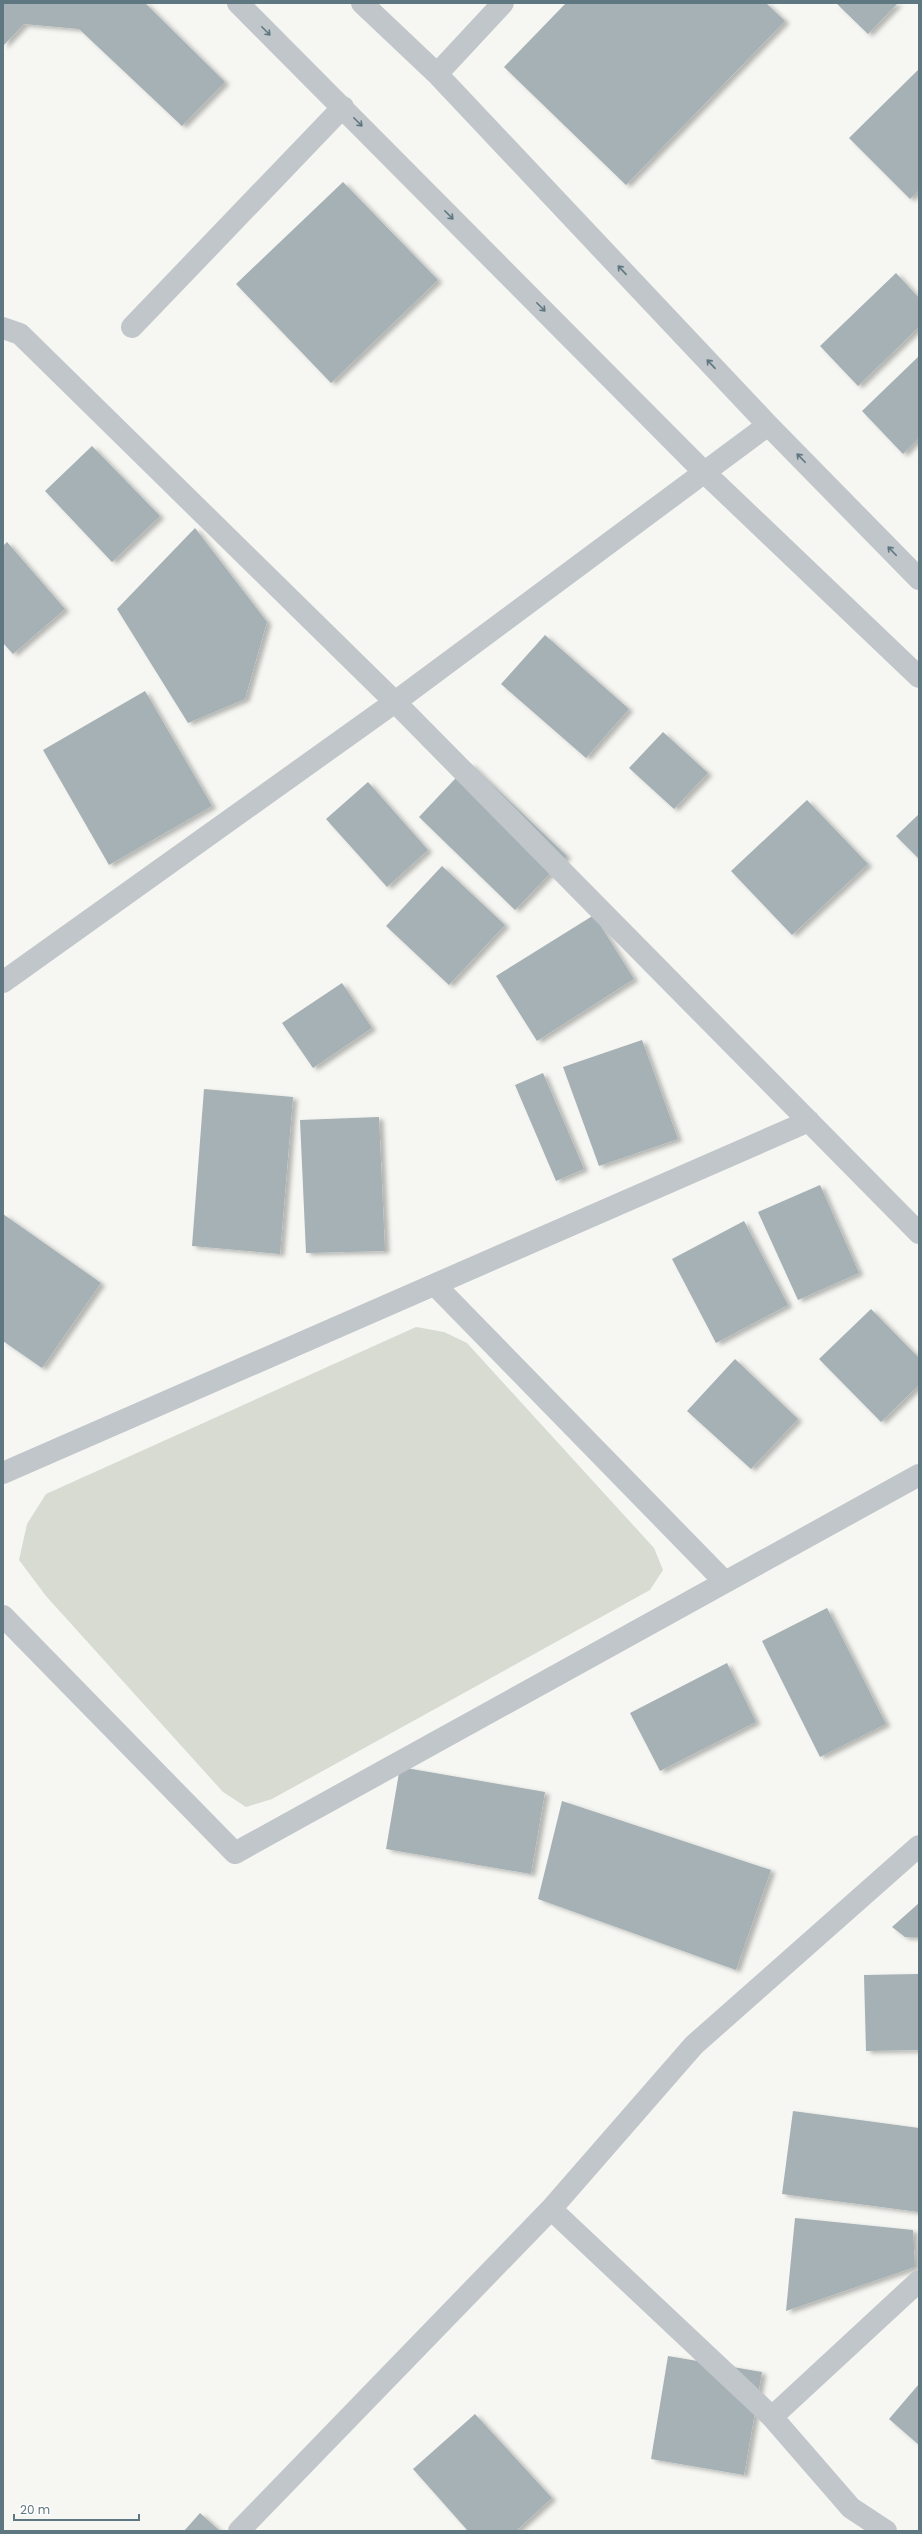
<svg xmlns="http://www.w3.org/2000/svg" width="922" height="2534" viewBox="0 0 922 2534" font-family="Poppins,sans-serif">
<defs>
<filter id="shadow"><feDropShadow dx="4.5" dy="2.5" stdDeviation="2" flood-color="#0004"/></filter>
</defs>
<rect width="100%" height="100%" fill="#f6f6f2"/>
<path fill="#d7dbd1" d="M416,1327L444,1332L467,1343L654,1548L663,1570L650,1590L272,1799L246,1807L223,1792L46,1596L19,1560L27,1524L46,1494Z"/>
<path fill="#a5b1b5" filter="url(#shadow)" d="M3,3H145L225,82L182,126L79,29L24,24L3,46Z
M566,3H766L785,21L626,185L504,67Z
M836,3H898L868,34Z
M919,69V190L910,199L849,138Z
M343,182L438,280L331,383L236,284Z
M896,273L919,298V327L858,386L820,346Z
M919,356V438L903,454L862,411Z
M92,446L160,516L112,562L45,491Z
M195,528L267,622L245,699L188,723L117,609Z
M7,542L65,609L13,654L3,643V546Z
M545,635L629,709L586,758L501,684Z
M145,691L212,806L109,865L43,750Z
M663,732L708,773L674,809L629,768Z
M470,763L567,856L515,910L419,817Z
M368,782L428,850L387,887L326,819Z
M807,800L868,864L792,935L731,871Z
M919,814V859L896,836Z
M442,866L505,925L449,985L386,926Z
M594,915L634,979L537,1041L496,976Z
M342,983L372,1028L313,1068L282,1023Z
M642,1040L678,1139L599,1166L563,1067Z
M543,1073L584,1169L556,1181L515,1085Z
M204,1089L293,1097L280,1254L192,1246Z
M379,1117L385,1251L306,1253L300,1120Z
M820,1185L859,1273L798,1300L758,1212Z
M3,1214L101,1283L42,1368L3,1341Z
M744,1221L788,1305L716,1343L672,1259Z
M871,1309L919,1358V1385L881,1422L819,1359Z
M735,1359L798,1419L751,1469L687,1411Z
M827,1608L886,1724L820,1757L762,1641Z
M727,1663L756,1722L660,1771L630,1713Z
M400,1767L545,1792L531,1874L386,1849Z
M562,1801L771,1870L736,1970L538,1899Z
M919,1903V1937H905L892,1927Z
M919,1974V2050L866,2051L864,1975Z
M793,2111L919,2128V2212L782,2194Z
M795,2218L913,2230L915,2267L786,2311Z
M668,2356L762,2372L744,2475L651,2459Z
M919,2384V2445L889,2419Z
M475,2414L552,2498L516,2531H468L413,2469Z
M200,2513L220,2531H184Z"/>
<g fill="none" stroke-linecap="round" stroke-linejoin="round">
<path stroke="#c0c6c9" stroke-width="22" d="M238,3L704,472L919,677
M362,3L437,74L768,425L919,579
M437,74L503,3
M132,327L343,107
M3,328L20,334L395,702L919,1233
M3,982L395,702L768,425
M435,1285L725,1582
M3,1473L809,1121
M3,1616L235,1853L919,1475
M551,2209L772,2417L851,2508L886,2531
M772,2417L919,2281
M239,2531L551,2209L694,2045L919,1846"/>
</g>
<defs><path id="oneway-shaft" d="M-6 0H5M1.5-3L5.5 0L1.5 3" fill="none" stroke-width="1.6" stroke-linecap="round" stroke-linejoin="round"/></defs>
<g stroke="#5f7780">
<use href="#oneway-shaft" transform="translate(266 31) rotate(45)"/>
<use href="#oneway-shaft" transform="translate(358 122) rotate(45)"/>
<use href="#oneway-shaft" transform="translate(449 215) rotate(45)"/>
<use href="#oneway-shaft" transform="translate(622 270) rotate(-133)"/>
<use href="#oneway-shaft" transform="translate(541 307) rotate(45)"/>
<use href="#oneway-shaft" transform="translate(711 364) rotate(-133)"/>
<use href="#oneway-shaft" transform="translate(801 458) rotate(-134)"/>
<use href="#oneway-shaft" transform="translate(892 551) rotate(-134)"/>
</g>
<rect width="922" height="2534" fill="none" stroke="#5f7780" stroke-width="8"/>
<path d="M14 2514v6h125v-6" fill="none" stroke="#5f7780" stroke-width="2"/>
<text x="20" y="2514" font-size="12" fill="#5f7780" stroke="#ffffff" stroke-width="3" paint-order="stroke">20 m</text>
</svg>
